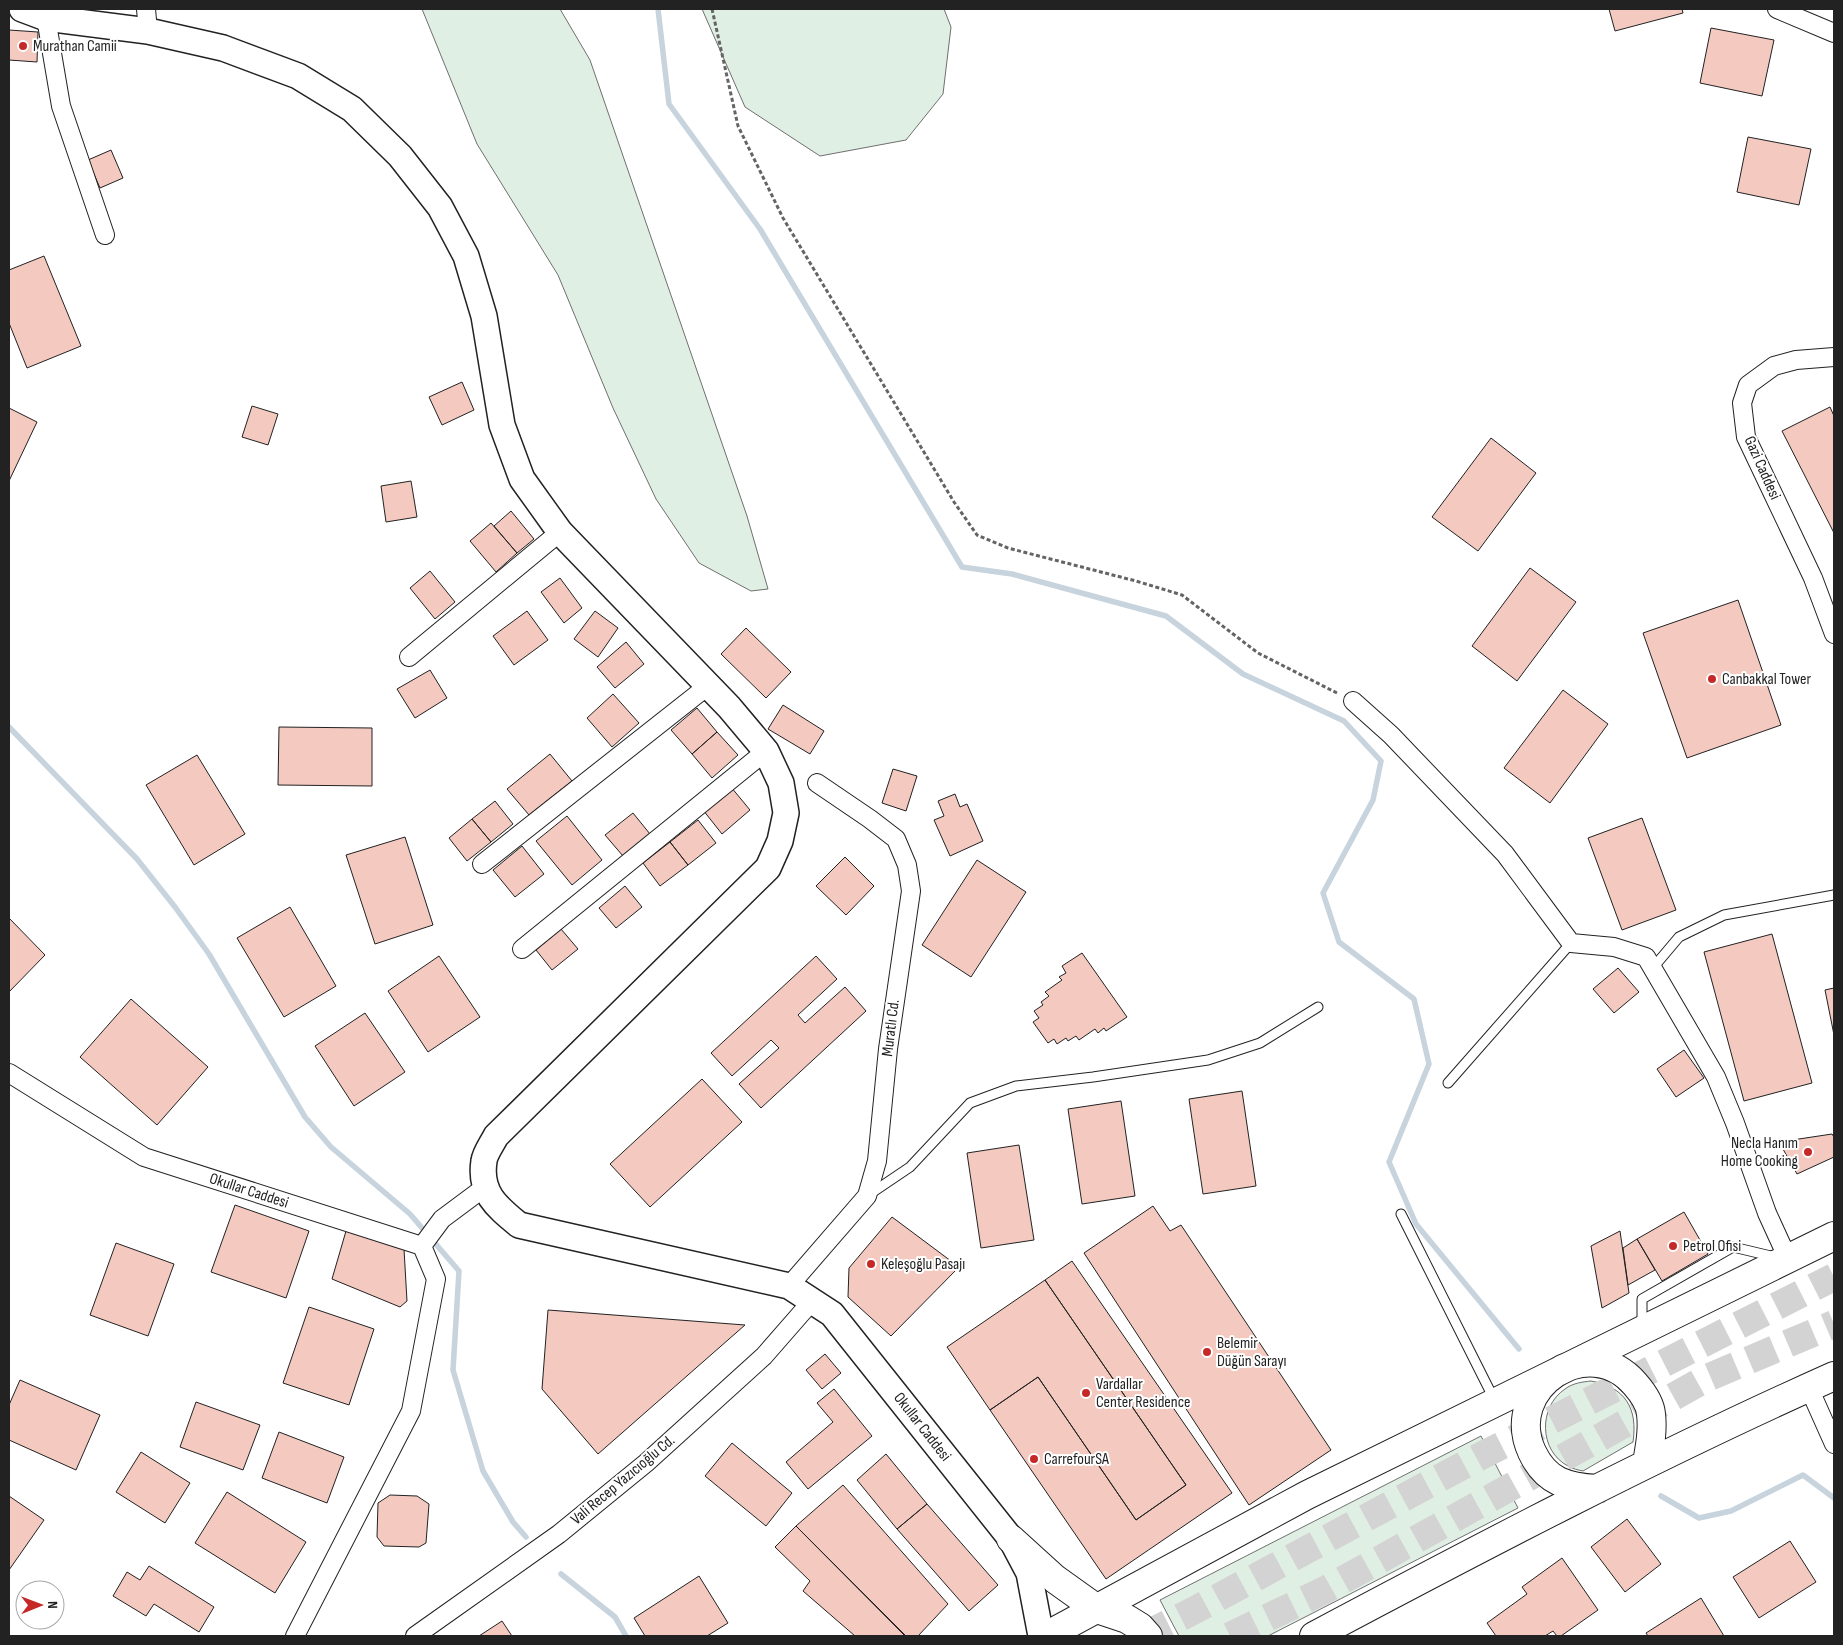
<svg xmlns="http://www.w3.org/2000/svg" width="1843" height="1645" viewBox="0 0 1843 1645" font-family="'Sofia Sans Condensed',sans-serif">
<rect width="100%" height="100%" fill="#fff"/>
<path fill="#e0efe3" stroke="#6f6f6f" d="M422,9H560L590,60L747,516L768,589L751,591L699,563L656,499L613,408L558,275L477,144Z
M702,9H944L951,27L943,94L906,140L820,156L745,107Z
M1591,1381C1625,1387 1638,1408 1633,1442L1583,1471C1578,1470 1573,1469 1568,1466C1539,1451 1538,1407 1565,1389C1573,1383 1582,1382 1591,1381Z
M1481,1436L1518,1508L1268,1636H1179L1160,1600Z"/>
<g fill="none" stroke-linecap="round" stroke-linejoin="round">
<path stroke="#c7d3dd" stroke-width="5.5" d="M658,9L669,104L760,229L962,567L1012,574L1166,616L1243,674L1344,721L1381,761L1373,800L1323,893L1339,942L1414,999L1429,1064L1389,1162L1416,1224L1519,1349
M9,727L137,859L175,907L209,954L305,1117L331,1147L410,1214L459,1271L453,1370L483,1471L513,1522L526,1537
M1661,1496L1699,1518L1731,1511L1803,1475L1834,1498
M561,1574L615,1617L626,1636"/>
</g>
<path fill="#f3c9c0" stroke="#222" d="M1609,9H1682L1683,13L1615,31Z
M1711,28L1774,40L1762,96L1700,83Z
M9,30L38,32L37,62L9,60Z
M1748,137L1811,149L1799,205L1737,192Z
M111,150L123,178L100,188L88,160Z
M44,256L81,346L27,368L9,323V270Z
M462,382L474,410L442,425L429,397Z
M252,406L278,414L268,445L242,437Z
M1830,407L1834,416V533L1782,431Z
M9,408L37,422L9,481Z
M1491,438L1536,473L1478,551L1432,517Z
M411,481L417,517L386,522L381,486Z
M511,511L534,539L517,553L494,526Z
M491,523L517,553L496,572L470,541Z
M1530,568L1576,602L1517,681L1472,646Z
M430,571L455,602L435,619L410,588Z
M560,578L582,608L564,623L541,592Z
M1738,600L1781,725L1687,758L1643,633Z
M527,611L548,640L514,665L493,636Z
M595,611L618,628L598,657L574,639Z
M746,628L791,672L766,698L721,654Z
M626,642L644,664L615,688L597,667Z
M430,670L447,698L415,718L397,689Z
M1563,690L1608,724L1550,803L1504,768Z
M613,694L639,723L612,747L587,718Z
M783,705L824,731L810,754L768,729Z
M697,708L717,732L692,754L671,730Z
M279,727L372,728V786L278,785Z
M717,732L738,755L712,778L692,754Z
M550,754L572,781L529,815L507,789Z
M197,755L245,834L194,865L146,785Z
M893,769L917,776L906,811L882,803Z
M731,787L750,810L722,834L703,810Z
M955,794L960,807L967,804L983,841L950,856L934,820L944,816L938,801Z
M495,801L513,824L491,842L472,819Z
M633,813L650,834L623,856L605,835Z
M567,816L602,860L572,885L536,841Z
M1642,818L1676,910L1622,930L1588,838Z
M472,819L491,842L467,861L449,838Z
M698,820L716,843L688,865L670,842Z
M405,837L433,925L375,944L346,855Z
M670,842L688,865L660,886L643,863Z
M522,846L544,874L515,897L493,870Z
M845,857L874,886L846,915L816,886Z
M977,860L1026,892L971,977L922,945Z
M625,886L642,907L616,928L599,908Z
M290,907L336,986L284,1017L237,938Z
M9,918L45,955L9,992Z
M561,929L578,949L552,970L536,950Z
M1772,934L1812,1083L1744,1101L1704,952Z
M1082,953L1127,1017L1106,1031L1104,1028L1098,1033L1095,1029L1079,1040L1076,1036L1068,1041L1066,1038L1057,1044L1054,1039L1048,1043L1033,1022L1039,1018L1034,1011L1043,1005L1041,1002L1049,996L1045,992L1062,980L1059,977L1066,973L1062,966Z
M439,956L480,1017L428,1052L388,991Z
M816,956L837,979L798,1015L805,1023L845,987L866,1011L761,1108L739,1084L779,1048L771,1040L732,1076L711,1053Z
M1618,968L1639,992L1614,1013L1593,989Z
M1834,988V1035L1825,990Z
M131,999L208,1067L157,1125L80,1057Z
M365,1013L405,1072L354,1106L315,1046Z
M1684,1050L1704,1078L1676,1097L1657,1069Z
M702,1079L742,1122L650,1207L610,1164Z
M1242,1091L1256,1186L1203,1194L1189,1099Z
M1121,1101L1135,1196L1082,1204L1068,1109Z
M1832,1134L1834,1137V1157L1797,1174L1779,1142Z
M1019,1145L1034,1240L981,1248L967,1153Z
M235,1205L309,1231L286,1298L211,1272Z
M1153,1206L1170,1231L1181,1225L1331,1450L1249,1505L1084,1253Z
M1684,1212L1708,1254L1662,1281L1637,1239Z
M892,1217L959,1267L891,1336L848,1297L849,1268Z
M346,1231L404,1249L407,1301L400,1307L332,1279Z
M1620,1231L1629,1293L1602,1308L1591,1246Z
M1637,1239L1655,1270L1628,1285L1623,1248Z
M116,1243L174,1264L148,1336L90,1315Z
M1072,1261L1232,1493L1106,1579L990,1410L1038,1377L1136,1520L1186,1485L1045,1280Z
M1045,1280L1186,1485L1136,1520L1038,1377L990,1410L947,1347Z
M309,1307L374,1329L349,1405L283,1383Z
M548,1310L745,1325L598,1454L542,1389Z
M825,1354L841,1373L822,1389L806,1370Z
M20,1380L100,1415L76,1470L9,1440V1405Z
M834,1389L872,1436L808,1489L786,1462L833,1422L817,1403Z
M196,1402L260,1425L243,1470L180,1447Z
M279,1432L344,1457L327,1503L262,1478Z
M732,1443L792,1493L766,1526L705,1476Z
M141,1452L190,1483L165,1523L116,1492Z
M886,1454L927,1504L897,1529L857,1480Z
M843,1485L948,1604L918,1636H906L796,1526Z
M227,1492L306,1542L275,1593L195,1543Z
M390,1495L417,1496L429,1504L426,1543L419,1547L384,1546L377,1537L378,1503Z
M9,1496L44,1520L9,1570Z
M927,1504L998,1585L969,1611L897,1529Z
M1627,1519L1661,1564L1625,1592L1591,1547Z
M796,1526L905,1636H855L803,1591L810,1581L775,1547Z
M1790,1541L1816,1582L1759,1618L1733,1577Z
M1562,1558L1598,1610L1561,1636H1557L1553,1631L1545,1636H1496L1487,1623L1527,1594L1522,1587Z
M149,1566L214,1607L199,1632L154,1604L146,1616L113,1596L127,1572L140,1580Z
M699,1576L728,1623L707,1636H645L634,1618Z
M1701,1598L1724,1636H1648L1646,1633Z
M502,1621L512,1636H479Z"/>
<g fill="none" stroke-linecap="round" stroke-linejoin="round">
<path stroke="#d3d3d3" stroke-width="28" stroke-dasharray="28 14" stroke-linecap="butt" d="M1143,1636L1195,1610L1477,1458L1834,1277
M1230,1636L1325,1590L1707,1378L1834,1324"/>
<defs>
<path id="lane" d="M1652,969L1679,937L1724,915L1834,895
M1448,1083L1571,943
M870,1194L910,1167L970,1103L1016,1086L1093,1077L1208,1060L1260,1043L1318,1007
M1401,1214L1494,1399
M1642,1326V1299L1733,1247L1775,1257"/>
<path id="street" d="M146,9L148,31
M1777,9L1834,33
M46,18L61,106L105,235
M1834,357L1796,360L1774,366L1748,385L1742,403L1746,437L1813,578L1834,634
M409,657L560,532
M1353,701L1391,735L1505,854L1571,943L1614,947L1646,957L1716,1077L1735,1123L1767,1213L1788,1259
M482,864L709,685
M522,949L766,751
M9,1073L144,1157L422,1246
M422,1246L442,1219L485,1187
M789,1286L867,1196L877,1161L888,1049L911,891L907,865L896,839L870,819L817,783
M1809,1388L1834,1444
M295,1636L411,1411L436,1279L422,1246
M415,1636L559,1534L646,1463L764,1356L812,1301"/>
<path id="secondary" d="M22,9L46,18L148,31L223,48L298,76L352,109L400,156L440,207L466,256L484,316L502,425L522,479L560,532L729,707L766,751L781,783L786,813L780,841L768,868L496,1136C492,1144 485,1153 484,1161C479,1193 497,1207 519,1225L789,1286L832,1314L1011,1539L1029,1573L1041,1636"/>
<path id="highway" d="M1597,1489C1567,1487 1546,1482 1532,1452C1502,1387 1589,1330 1635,1384C1642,1392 1650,1403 1651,1414C1653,1430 1650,1446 1647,1463
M1011,1539L1055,1579L1097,1609L1127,1619L1140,1627L1148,1636
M1046,1636L1307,1495L1834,1236
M1314,1636C1485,1545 1657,1455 1834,1376"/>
</defs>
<use href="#lane" stroke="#222" stroke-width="11"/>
<use href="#street" stroke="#222" stroke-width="20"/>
<use href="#secondary" stroke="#222" stroke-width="28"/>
<use href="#highway" stroke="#222" stroke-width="30"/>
<path stroke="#646464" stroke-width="3" stroke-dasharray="4 2.5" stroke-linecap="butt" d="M712,9L738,126L783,218L954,502L977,535L1008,548L1136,581L1182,595L1258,653L1339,694"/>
<use href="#lane" stroke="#fff" stroke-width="9"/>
<use href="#street" stroke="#fff" stroke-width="18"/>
<use href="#secondary" stroke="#fff" stroke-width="25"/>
<use href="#highway" stroke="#fff" stroke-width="28"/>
</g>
<g fill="#c62828" stroke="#fff" stroke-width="2">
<circle cx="23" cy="46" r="5"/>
<circle cx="1712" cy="679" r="5"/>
<circle cx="1808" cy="1152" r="5"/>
<circle cx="1673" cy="1246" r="5"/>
<circle cx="871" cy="1264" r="5"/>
<circle cx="1207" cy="1352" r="5"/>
<circle cx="1086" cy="1393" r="5"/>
<circle cx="1034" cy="1459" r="5"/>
</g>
<g text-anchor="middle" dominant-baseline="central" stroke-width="4" stroke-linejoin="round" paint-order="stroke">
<g font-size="16" fill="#222" stroke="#fff" text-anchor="start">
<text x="33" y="46">Murathan Camii</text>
<text x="1722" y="679">Canbakkal Tower</text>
<text x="1798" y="1143" text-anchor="end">Necla Hanım<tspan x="1798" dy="18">Home Cooking</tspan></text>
<text x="1683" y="1246">Petrol Ofisi</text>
<text x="881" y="1264">Keleşoğlu Pasajı</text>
<text x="1217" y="1343">Belemir<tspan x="1217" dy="18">Düğün Sarayı</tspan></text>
<text x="1096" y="1384">Vardallar<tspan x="1096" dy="18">Center Residence</tspan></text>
<text x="1044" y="1459">CarrefourSA</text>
</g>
<g font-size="16" fill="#222" stroke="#fff">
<text transform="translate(1762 468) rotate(66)">Gazi Caddesi</text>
<text transform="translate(891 1028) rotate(-83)">Muratlı Cd.</text>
<text transform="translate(249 1191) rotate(18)">Okullar Caddesi</text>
<text transform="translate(922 1427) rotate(52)">Okullar Caddesi</text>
<text transform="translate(623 1480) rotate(-40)">Vali Recep Yazıcıoğlu Cd.</text>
</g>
</g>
<rect width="1843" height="1645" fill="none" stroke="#222222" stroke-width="20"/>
<g transform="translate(40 1605) rotate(89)"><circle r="24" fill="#ffffff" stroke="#a7a7a7"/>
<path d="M0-4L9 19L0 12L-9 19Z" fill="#c62828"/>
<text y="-8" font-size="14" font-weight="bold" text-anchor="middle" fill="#222222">N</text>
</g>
</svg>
